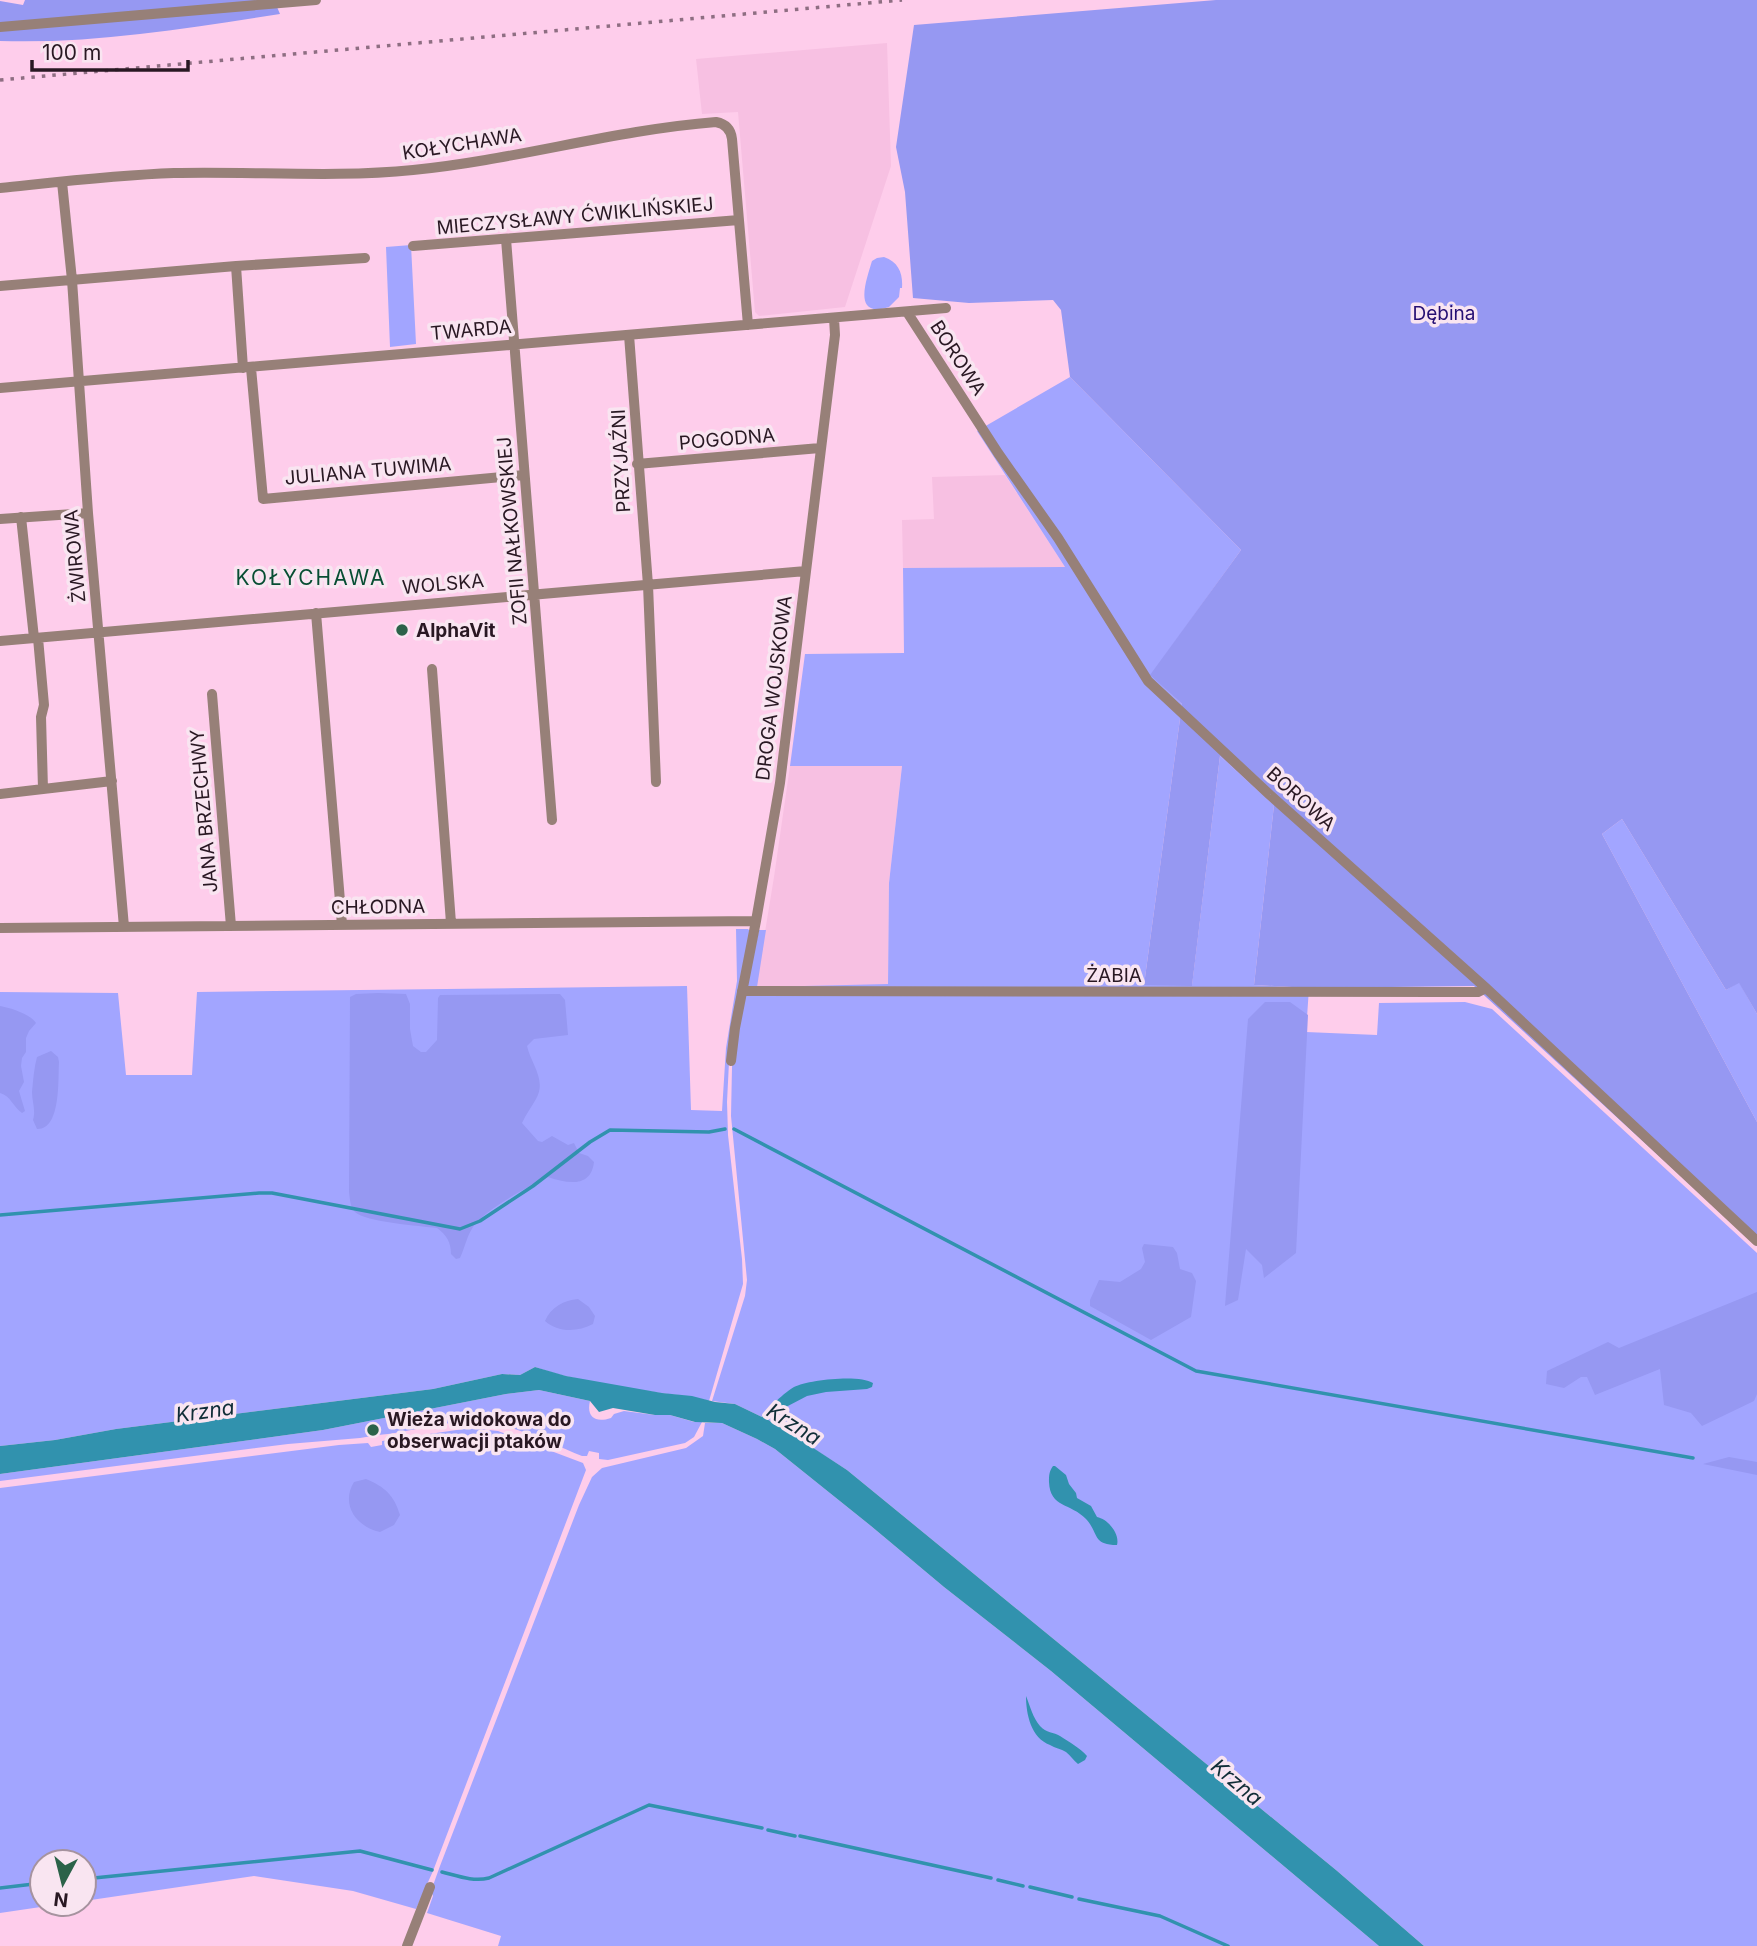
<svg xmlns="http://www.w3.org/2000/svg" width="1757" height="1946" viewBox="0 0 1757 1946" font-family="Inter,sans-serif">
<rect width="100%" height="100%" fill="#fecdeb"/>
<path fill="#f7c0e2" d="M887,43L891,166L845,307L759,316L755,312L738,112L702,114L696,59Z
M1005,475L1065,567L903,568L902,520L934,519L932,477Z
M902,765L889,883L888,985L756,987L774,877L790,766Z"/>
<path fill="#a2a5ff" d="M411,245L416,344L390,347L386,247Z
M884,257C899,262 903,274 902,288H900L899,297L889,307C852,319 866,281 872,261L877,258Z
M1070,377L1241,550L1151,675L1182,704L1144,985H1192L1220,756L1274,805L1254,985L1309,988L1306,1032L1377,1035L1379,1003L1465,1002L1492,1009L1757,1253V1946H1424L1336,1870L847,1470L772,1422L735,1404L712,1401L745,1296L747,1280L731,1116L732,1067L736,1036L759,930H766L757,987L888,984L889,883L902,766H790L805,654L904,653L903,568L1065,567L977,431Z
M1622,819L1726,990L1739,982L1757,1014V1122L1602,834Z
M736,929H748L750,931L729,1062L727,1102L728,1135L742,1259L743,1284L709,1401C692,1396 677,1395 660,1393C621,1387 571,1380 535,1367L520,1375L502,1374L433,1389L116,1429L55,1440L0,1446V992L118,993L126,1075H192L197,992L687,986L691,1110L722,1111L726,1048L737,981Z
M539,1390L590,1401C586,1418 596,1423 611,1418L614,1414L624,1411L655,1415H670L694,1422H702L694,1437L685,1443L608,1460L599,1459V1453L589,1451L587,1456H582C555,1445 507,1422 480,1421C446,1420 412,1432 378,1435L377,1431H372V1436L360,1438L288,1444L0,1481V1474L323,1430L506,1394Z
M705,1423H722L757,1439L775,1449L871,1526L944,1587L1051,1671L1379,1946H498L501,1936L427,1913L433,1896L431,1891L440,1866L579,1505L592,1477L602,1468L686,1448L703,1436Z
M470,1428L498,1431L583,1463L586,1470L433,1871L416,1909L353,1891L254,1876L84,1901V1862H42V1904H61L0,1913V1488L339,1445L368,1443L371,1447L382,1445V1441Z"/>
<path fill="#9698f2" d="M25,0H274L280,14C187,28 94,44 0,41V1L23,5Z
M1216,0H1757V1014L1739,983L1726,990L1622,819L1602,834L1757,1122V1246L1474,986L1309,988L1254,985L1274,805L1220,756L1192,986L1144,985L1182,704L1150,675L1241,550L1070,377L1061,310L1053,300L969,303L913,298L905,192L896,147L914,25Z
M378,993L406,994L410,1004V1029L413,1046L421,1052H426L437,1040L438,998L440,995L560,994L565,1000L568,1035L534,1039L527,1046C531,1064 547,1080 536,1099C531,1108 526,1114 522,1123L538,1141L542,1142L552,1136L568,1145L574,1143L579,1153L588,1156L594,1162C591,1189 566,1183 548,1177C529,1186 484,1210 473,1227C467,1236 465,1247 460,1258L456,1259L451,1254C451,1243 447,1235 437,1228C421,1226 365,1222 355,1212C350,1207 350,1199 349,1192L350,997L356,994Z
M1265,1002H1290L1308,1015L1296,1253L1264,1278L1262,1265L1246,1249L1238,1300L1225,1306L1248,1019Z
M0,1006C11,1008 30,1014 36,1023L29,1031L26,1038V1052L22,1058L21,1066L24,1082L19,1091L25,1111L22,1113C13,1107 11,1096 0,1093Z
M51,1051L58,1057L59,1062C58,1080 61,1130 37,1129L33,1120C36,1110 32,1102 32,1092C33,1081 34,1068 37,1057Z
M1144,1244L1173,1247L1177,1253L1180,1269L1192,1273L1196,1281L1191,1317L1151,1340L1090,1306V1300L1099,1280L1120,1282L1141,1269L1145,1262L1142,1248Z
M1757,1292V1394L1754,1401L1702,1426L1691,1413L1664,1405L1660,1369L1595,1395L1587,1377H1581L1564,1388L1546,1384L1547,1371L1608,1342L1619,1348Z
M578,1299L589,1307L595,1316L593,1324C578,1332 558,1333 545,1321C551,1307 564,1300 578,1299Z
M1729,1457L1757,1462V1475L1703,1464Z
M366,1479C385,1487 394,1495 400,1515L394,1525L380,1532C357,1527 340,1505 354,1482Z"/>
<path fill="#3192ae" d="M535,1367L566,1376L662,1393L692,1396L715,1402L735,1404L762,1417C766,1410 786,1391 794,1387C808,1380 859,1374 873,1383L872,1387L867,1389L826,1392L807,1396L765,1418L798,1438L847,1470L1336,1870L1424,1946H1379L1051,1671L944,1587L871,1526L775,1449L757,1439L722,1423L695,1422L670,1415H655L613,1408L599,1412L590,1401L539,1390L506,1394L323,1430L0,1474V1446L55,1440L116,1429L433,1389L502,1374L520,1375Z
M1053,1466H1055L1066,1475L1069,1484L1076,1493L1077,1498L1091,1506L1097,1517C1108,1519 1120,1534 1117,1545C1092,1545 1099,1533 1086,1519C1071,1503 1050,1508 1049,1482C1049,1475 1049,1472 1053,1466Z
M1026,1696C1030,1706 1033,1718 1040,1726C1046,1733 1054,1732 1060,1736C1069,1742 1080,1748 1087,1756L1085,1760L1078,1764C1073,1760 1071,1756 1066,1752C1061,1749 1055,1748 1050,1745C1031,1738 1026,1714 1026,1696Z"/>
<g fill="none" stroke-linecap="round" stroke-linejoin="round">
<path stroke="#3192ae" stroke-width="3.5" d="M734,1129L1196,1371L1693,1458
M0,1215L259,1193H272L460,1229L480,1221L533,1186L590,1142L610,1130L709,1132L725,1129
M768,1830L795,1836
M800,1836L991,1878
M442,1872C458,1876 473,1882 489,1878L649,1805L762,1828
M84,1879L360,1851L432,1870
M998,1880L1023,1886
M1030,1887L1072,1897
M0,1888L42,1883
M1079,1899L1160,1916L1228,1946"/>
<path stroke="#978078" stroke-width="10" d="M0,27L316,0
M62,182L72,280L88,513L124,927
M0,188C58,182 116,175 174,173C253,171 334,178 413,170C515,160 614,130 716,122C726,124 731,130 732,139L748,325
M506,239L552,820
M413,246L739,220
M0,286L236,266
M907,312L998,453L1058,538L1148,681L1270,795L1486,988L1757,1241
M629,335L648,585L656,782
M243,368L236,266L365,258
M251,368L263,499L524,475
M0,388L946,308
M637,464L820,448
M21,517L34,638
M0,519L88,513
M316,613L342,925
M38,638L44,705L41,717L43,789
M0,641L806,571
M432,669L451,923
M212,694L231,926
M0,794L112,781
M0,928L756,921
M742,991L1442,992H1478L1486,988
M731,1061L735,1028L756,921L780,783L835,335L834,318
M407,1946L430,1887"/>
<path stroke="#8e6e82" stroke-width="3.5" stroke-dasharray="3.5 7" stroke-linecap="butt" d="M0,80L902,0"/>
</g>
<g fill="#2b6249" stroke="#f9e5f1" stroke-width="2.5">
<circle cx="402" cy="630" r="7"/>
<circle cx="373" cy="1430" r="7"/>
</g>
<g text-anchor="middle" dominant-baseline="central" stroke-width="7" stroke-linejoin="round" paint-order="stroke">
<g font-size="19" fill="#291823" stroke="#f9e5f1">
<text transform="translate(462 144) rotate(-9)">KOŁYCHAWA</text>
<text transform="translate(575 216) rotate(-5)">MIECZYSŁAWY ĆWIKLIŃSKIEJ</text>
<text transform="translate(471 330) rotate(-5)">TWARDA</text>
<text transform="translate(958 358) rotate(57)">BOROWA</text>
<text transform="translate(727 439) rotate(-5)">POGODNA</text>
<text transform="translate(621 461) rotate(-93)">PRZYJAŹNI</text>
<text transform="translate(368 471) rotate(-5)">JULIANA TUWIMA</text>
<text transform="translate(512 531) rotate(-95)">ZOFII NAŁKOWSKIEJ</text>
<text transform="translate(75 556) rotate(-95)">ŻWIROWA</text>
<text transform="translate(443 584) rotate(-5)">WOLSKA</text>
<text transform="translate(774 688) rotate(-83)">DROGA WOJSKOWA</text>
<text transform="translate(1301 799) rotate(42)">BOROWA</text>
<text transform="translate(204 811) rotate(-95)">JANA BRZECHWY</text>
<text transform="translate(378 907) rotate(-1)">CHŁODNA</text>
<text x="1114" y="975">ŻABIA</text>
</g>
<g font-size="19" fill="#260f73" stroke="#f9e5f1">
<text x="1444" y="313">Dębina</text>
</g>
<g font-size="19" font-weight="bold" fill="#291823" stroke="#f9e5f1" text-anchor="start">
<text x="416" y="630">AlphaVit</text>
<text x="387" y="1419">Wieża widokowa do<tspan x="387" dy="22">obserwacji ptaków</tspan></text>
</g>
<g font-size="21" letter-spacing="2" fill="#074e33" stroke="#f9e5f1">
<text x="311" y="577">KOŁYCHAWA</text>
</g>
<g font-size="21" font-style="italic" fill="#102d37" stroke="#f9e5f1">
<text transform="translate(205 1411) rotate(-8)">Krzna</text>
<text transform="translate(794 1424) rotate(32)">Krzna</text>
<text transform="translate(1237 1782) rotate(40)">Krzna</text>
</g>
</g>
<g transform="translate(63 1883) rotate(187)"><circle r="33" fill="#f9e5f1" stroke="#a6939f" stroke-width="2"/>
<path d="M0-5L12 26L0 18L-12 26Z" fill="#2b6249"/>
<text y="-10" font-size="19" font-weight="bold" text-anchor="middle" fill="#291823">N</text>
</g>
<path d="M32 60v10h156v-10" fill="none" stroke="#291823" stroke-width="3.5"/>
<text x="42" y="60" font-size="21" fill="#291823" stroke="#f9e5f1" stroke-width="5" paint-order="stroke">100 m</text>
</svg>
